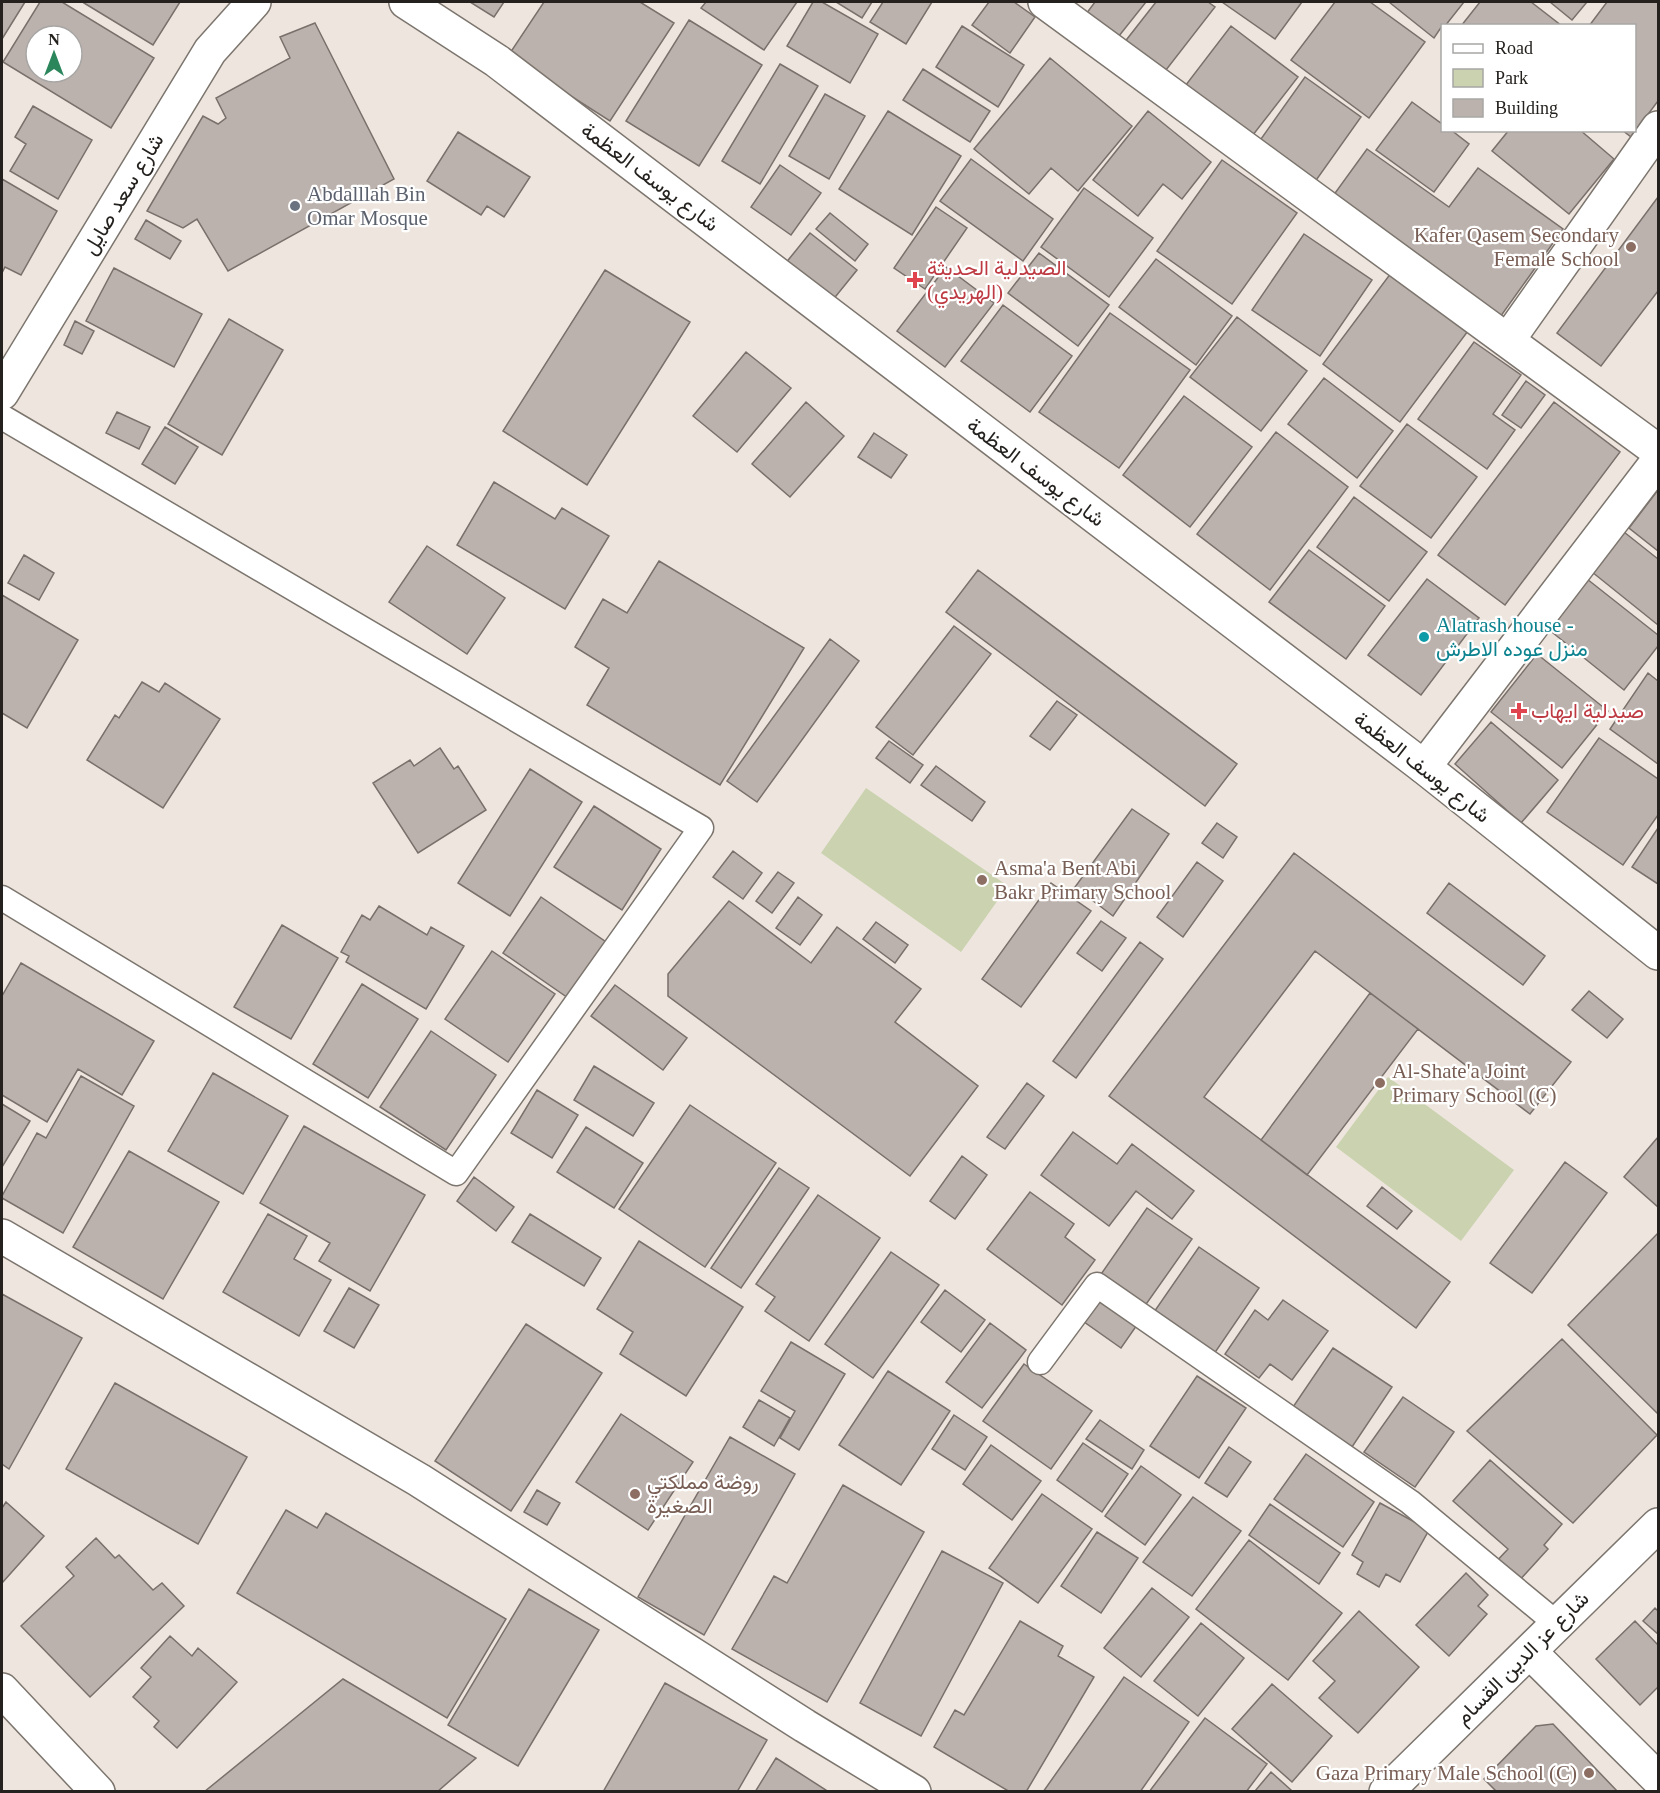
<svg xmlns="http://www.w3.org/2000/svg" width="1660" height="1793" viewBox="0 0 1660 1793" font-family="'Times New Roman',Vazirmatn,serif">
<rect width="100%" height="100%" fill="#eee6de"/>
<path fill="#cad2af" d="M866,788L1008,886L961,952L821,853Z
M1388,1077L1514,1170L1461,1241L1336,1147Z"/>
<path fill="#bcb2ad" stroke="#796f6b" stroke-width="1.5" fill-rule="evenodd" d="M2,2H25L2,39Z
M40,2H62L154,58L111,128L3,62ZM36,36H72V72H36Z
M85,2H180L153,45L84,3Z
M470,2H504L494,17Z
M544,2H640L674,23L610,121L508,56Z
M706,2H797L764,50L701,8Z
M813,2H822L878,34L850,83L787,46Z
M836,2H872L862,18Z
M883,2H932L906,44L870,22Z
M989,2H1014L1035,17L1010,53L972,25Z
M1095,2H1146L1111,46L1080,22Z
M1156,2H1208L1215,7L1159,79L1120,48Z
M1222,2H1302L1275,39Z
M1335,2H1370L1425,42L1369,118L1291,60Z
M1389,2H1464L1445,26H1442L1434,38Z
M1480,2H1531L1562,26H1461Z
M1550,2H1587L1572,20Z
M1607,2H1658V101L1631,137L1622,130H1634V26H1589Z
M689,20L762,65L699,166L626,121Z
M315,23L394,179L228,271L197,219L183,228L147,211L203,116L218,124L226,118L216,98L290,58L280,37Z
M962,26L1024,65L998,107L936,67Z
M1231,26L1298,77L1249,140L1182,90Z
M1050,58L1132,126L1078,191L1051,168L1029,194L974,149Z
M780,64L818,86L760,184L722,161Z
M923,69L990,111L970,142L903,100Z
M1305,77L1361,117L1312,186L1256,146Z
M825,94L865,116L829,179L789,156Z
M1412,102L1442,124V130H1451L1469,144L1434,192L1376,150Z
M33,106L92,140L58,199L10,171L26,144L15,137Z
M888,111L961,156L912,235L839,189Z
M1148,111L1211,162L1182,199L1163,184L1138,216L1093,180Z
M1509,130H1580L1614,159L1569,214L1492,151Z
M458,132L530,177L504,217L487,206L481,215L427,181Z
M1367,149L1449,207L1478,168L1563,229L1498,320L1330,200Z
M971,159L1053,219L1023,261L940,201Z
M1222,160L1297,213L1232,304L1157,251Z
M780,165L821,193L791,235L751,207Z
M2,179L57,211L21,275L5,267L2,273Z
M1084,188L1153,238L1109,297L1041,247Z
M1658,197V291L1601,366L1557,333Z
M936,207L967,228L925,289L894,268Z
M830,213L868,244L855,261L816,229Z
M146,220L181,241L170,259L135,239Z
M810,233L857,270L832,301L785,264Z
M1304,234L1372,280L1320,356L1252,310Z
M1039,253L1109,305L1078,346L1008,293Z
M1156,259L1232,316L1196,365L1119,307Z
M946,267L994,303L945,367L897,331Z
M114,268L202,314L174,367L86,321Z
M605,270L690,322L587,485L503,431Z
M1391,273L1468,331L1400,422L1323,364Z
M1003,305L1072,356L1030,412L961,361Z
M1110,313L1190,370L1119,468L1039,412Z
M1237,317L1307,371L1261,431L1190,377Z
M229,319L283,350L222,455L168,424Z
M75,321L94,331L82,354L64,345Z
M1474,342L1521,375L1493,414L1515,430L1487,469L1418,419Z
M746,352L791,388L737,452L693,416Z
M1324,378L1393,431L1357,478L1288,424Z
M1526,381L1545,395L1521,428L1502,415Z
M1184,396L1252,447L1190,527L1123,475Z
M806,402L844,436L790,497L752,464Z
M1554,402L1620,452L1505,605L1438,555Z
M117,412L150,427L139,449L106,433Z
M1407,424L1477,477L1431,538L1360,486Z
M165,427L198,447L175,484L142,464Z
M1276,432L1348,487L1270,590L1197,534Z
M874,433L907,455L891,478L858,457Z
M494,482L555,519L562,508L609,536L565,609L457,545Z
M1658,490V551L1629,528Z
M1354,497L1427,552L1389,601L1317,547Z
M1624,532L1658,559V625L1592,572Z
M427,546L505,598L467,654L389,602Z
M1309,550L1385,606L1346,659L1269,602Z
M24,555L54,573L39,600L8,583Z
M659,561L804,648L720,785L587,705L609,668L575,647L603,599L627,613Z
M978,570L1237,764L1205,806L946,612Z
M1427,579L1479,618L1421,695L1368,655Z
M1587,579L1658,635V646L1624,690L1548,629Z
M2,595L78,640L27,728L2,713Z
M954,626L991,654L913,755L876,727Z
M830,639L859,661L757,802L727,781Z
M1537,654L1608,711L1562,768L1491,712Z
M1648,673L1658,681V764L1610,729Z
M142,682L159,692L165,683L220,719L163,808L87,760L115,715L119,718Z
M1057,701L1077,715L1050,750L1030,736Z
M1491,722L1558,780L1521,823L1455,764Z
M1599,738L1658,779V815L1623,865L1547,812Z
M889,741L923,765L910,783L876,758Z
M440,748L454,769L458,766L486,810L418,853L373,783L410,760L414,766Z
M936,766L985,802L972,821L921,785Z
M530,769L582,802L510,916L458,883Z
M594,806L661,849L622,910L554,867Z
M1132,809L1169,834L1113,916L1075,887Z
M1217,823L1237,837L1223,858L1202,843Z
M1658,828V884L1632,867Z
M733,851L762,873L743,899L713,877Z
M1294,853L1571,1062L1530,1114L1315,951L1204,1097L1450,1282L1416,1328L1109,1096Z
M1197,862L1223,881L1183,937L1157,917Z
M778,872L794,883L772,913L756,901Z
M1051,883L1091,911L1021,1007L982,979Z
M1449,883L1545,956L1523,985L1427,913Z
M541,897L609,944L571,1000L503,953Z
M798,897L822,915L800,945L776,928Z
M729,901L811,963L837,927L921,989L895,1022L978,1086L910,1176L668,996V974Z
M379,906L427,935L431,927L464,946L426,1009L346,962L349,956L341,952L362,915L370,920Z
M1101,921L1126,938L1102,971L1077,953Z
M876,922L908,945L895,963L863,939Z
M282,925L338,958L291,1039L234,1007Z
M1140,942L1163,959L1076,1078L1053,1061Z
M492,951L555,994L508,1062L445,1019Z
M21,963L154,1041L122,1095L78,1069L47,1122L2,1095V996Z
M362,984L418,1019L368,1098L313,1064Z
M615,985L687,1038L663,1070L591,1016Z
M1589,991L1623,1019L1607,1038L1572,1010Z
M1370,993L1418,1029L1307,1175L1261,1140Z
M431,1031L496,1075L446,1150L380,1107Z
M594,1066L654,1103L633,1136L574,1100Z
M213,1073L288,1116L243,1194L168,1151Z
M81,1076L134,1106L63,1233L2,1198V1196L37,1133L46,1138Z
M1027,1083L1044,1096L1005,1149L987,1137Z
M537,1090L578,1115L552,1158L511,1133Z
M2,1104L30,1121L2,1167Z
M690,1105L776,1163L705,1267L619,1209Z
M304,1126L425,1195L370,1291L319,1261L330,1243L260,1203Z
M586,1127L643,1163L614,1208L557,1172Z
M1073,1132L1117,1164L1132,1144L1194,1191L1172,1219L1136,1191L1109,1226L1041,1175Z
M1658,1137V1207L1624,1177Z
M129,1151L219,1202L163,1299L73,1247Z
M962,1156L987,1175L955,1219L930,1201Z
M1565,1162L1607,1193L1532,1293L1490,1263Z
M779,1168L809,1188L741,1288L711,1268Z
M474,1177L514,1207L496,1231L457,1201Z
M1382,1187L1412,1211L1397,1229L1367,1206Z
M1030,1192L1074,1224L1065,1237L1095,1260L1062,1305L987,1249Z
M818,1195L880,1238L809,1341L765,1311L775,1297L756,1284Z
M1147,1208L1192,1239L1142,1310L1097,1280Z
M268,1214L307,1236L294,1259L331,1280L299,1336L223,1292Z
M530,1214L601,1258L584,1286L512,1242Z
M1658,1233V1414L1568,1325Z
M639,1241L743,1307L686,1396L620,1354L633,1332L597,1309Z
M1199,1247L1259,1288L1214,1354L1154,1312Z
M891,1252L939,1285L873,1378L825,1344Z
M349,1288L379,1305L354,1348L324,1331Z
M945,1290L985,1320L961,1352L921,1322Z
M2,1294L82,1338L9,1469L2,1464Z
M1095,1296L1137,1325L1121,1348L1080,1319Z
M1283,1300L1328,1331L1292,1380L1270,1364L1259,1378L1225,1354L1255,1310L1268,1320Z
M990,1323L1026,1350L982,1408L946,1382Z
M526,1324L602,1373L511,1511L435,1461Z
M1562,1339L1657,1435L1573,1523L1467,1431Z
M791,1342L845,1374L799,1450L780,1438L795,1411L761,1391Z
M1333,1348L1392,1387L1352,1447L1293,1407Z
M1024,1364L1092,1411L1051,1469L983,1421Z
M888,1371L950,1411L901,1485L839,1445Z
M1197,1376L1246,1408L1199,1478L1150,1446Z
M115,1383L247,1457L198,1544L66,1469Z
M1403,1397L1454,1432L1415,1487L1364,1452Z
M759,1400L790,1418L774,1446L743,1427Z
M621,1414L693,1462L648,1530L576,1482Z
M954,1415L987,1437L965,1470L932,1449Z
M1100,1420L1144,1450L1132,1469L1086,1439Z
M730,1437L795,1474L704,1635L638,1597Z
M1083,1443L1128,1474L1102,1512L1057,1480Z
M991,1445L1041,1481L1012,1520L963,1484Z
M1229,1447L1251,1462L1227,1497L1205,1483Z
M1306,1454L1374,1502L1343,1547L1274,1499Z
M1490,1460L1562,1524L1544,1545L1548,1549L1517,1583L1494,1564L1508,1549L1453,1501Z
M1141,1466L1181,1495L1145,1545L1105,1516Z
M843,1485L924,1532L827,1702L732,1649L774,1576L787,1583Z
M537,1490L560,1503L547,1525L524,1512Z
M1042,1494L1092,1529L1038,1603L989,1568Z
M1193,1497L1241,1531L1192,1596L1143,1562Z
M6,1502L44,1536L2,1583V1508Z
M1380,1503L1429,1530L1400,1582L1386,1574L1379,1587L1357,1574L1363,1562L1352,1555Z
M1270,1504L1340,1553L1319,1584L1249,1535Z
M286,1510L317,1528L326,1513L506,1619L447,1718L237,1593Z
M1097,1532L1138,1558L1101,1613L1061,1586Z
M96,1538L115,1558L119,1555L153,1590L162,1583L184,1606L90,1697L21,1626L74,1576L66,1567Z
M1249,1540L1342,1613L1288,1680L1196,1609Z
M942,1551L1003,1583L921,1736L860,1703Z
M1466,1573L1488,1595L1478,1606L1487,1614L1449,1656L1416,1625Z
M1152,1588L1189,1617L1141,1677L1104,1648Z
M529,1589L599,1630L518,1766L448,1725Z
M1655,1608L1658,1611V1634L1643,1621Z
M1359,1611L1419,1667L1358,1733L1319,1698L1335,1681L1313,1661Z
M1020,1621L1063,1646L1058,1656L1094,1677L1026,1792H1010L934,1747L955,1710L964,1715Z
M1635,1621L1658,1645V1687L1640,1705L1596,1659Z
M1201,1623L1244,1658L1198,1716L1154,1681Z
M170,1636L192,1656L198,1648L237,1682L177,1748L154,1727L159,1721L133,1697L151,1677L141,1668Z
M1124,1677L1189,1722L1140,1792H1043Z
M343,1679L476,1758L437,1792H204Z
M665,1683L767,1740L737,1792H603Z
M1272,1684L1332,1736L1292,1782L1232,1729Z
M1205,1718L1267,1764L1246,1792H1149Z
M1553,1724L1618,1792H1497L1484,1779L1536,1726Z
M776,1758L829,1792H755Z
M1271,1772L1291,1790L1289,1792L1255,1791Z"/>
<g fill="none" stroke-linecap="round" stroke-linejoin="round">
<defs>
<path id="lane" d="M2,417L701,828L456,1173L2,898
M1040,1362L1097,1285L1410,1502L1556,1623"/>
<path id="street" d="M1045,2L1658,451
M1508,340L1658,128
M2,393L210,51L254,2
M1424,767L1658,461
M2,1236L419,1480L805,1726L914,1792
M1530,1652L1658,1779"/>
<path id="secondary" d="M406,2L497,61L1424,767L1658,953
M2,1690L98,1792
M1386,1792L1658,1525"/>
</defs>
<use href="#lane" stroke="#7c756e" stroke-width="27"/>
<use href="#street" stroke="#7c756e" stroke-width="36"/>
<use href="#secondary" stroke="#7c756e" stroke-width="36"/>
<use href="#lane" stroke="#fff" stroke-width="24"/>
<use href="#street" stroke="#fff" stroke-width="33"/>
<use href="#secondary" stroke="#fff" stroke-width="33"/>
</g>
<circle fill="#6b7280" stroke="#fff" stroke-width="2" cx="295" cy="206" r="6"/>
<g fill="#8d6e63" stroke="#fff" stroke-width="2">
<circle cx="1631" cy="247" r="6"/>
<circle cx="982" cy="880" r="6"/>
<circle cx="1380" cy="1083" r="6"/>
<circle cx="635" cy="1494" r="6"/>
<circle cx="1589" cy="1773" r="6"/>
</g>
<g fill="#e0444e" stroke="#fff" stroke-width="2">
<path d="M912 271h6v6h6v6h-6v6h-6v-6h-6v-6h6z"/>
<path d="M1516 702h6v6h6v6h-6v6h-6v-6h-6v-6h6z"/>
</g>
<circle fill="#0f9aa8" stroke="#fff" stroke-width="2" cx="1424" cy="637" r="6"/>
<g text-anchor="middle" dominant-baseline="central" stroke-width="4.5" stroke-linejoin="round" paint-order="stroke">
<g font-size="21" fill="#24211e" stroke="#fff">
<text transform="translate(650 177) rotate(37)">شارع يوسف العظمة</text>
<text transform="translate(123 194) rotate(-59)">شارع سعد صايل</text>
<text transform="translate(1036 472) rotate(37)">شارع يوسف العظمة</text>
<text transform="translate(1422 767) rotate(38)">شارع يوسف العظمة</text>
<text transform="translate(1522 1658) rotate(-45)">شارع عز الدين القسام</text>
</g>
<g font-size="21" fill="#5b616d" stroke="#fff" text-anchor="start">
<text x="307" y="194">Abdalllah Bin<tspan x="307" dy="24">Omar Mosque</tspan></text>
</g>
<g font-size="21" fill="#785e54" stroke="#fff" text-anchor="start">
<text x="1619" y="235" text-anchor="end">Kafer Qasem Secondary<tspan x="1619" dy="24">Female School</tspan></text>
<text x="994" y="868">Asma'a Bent Abi<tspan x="994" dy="24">Bakr Primary School</tspan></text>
<text x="1392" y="1071">Al-Shate'a Joint<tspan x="1392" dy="24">Primary School (C)</tspan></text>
<text x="647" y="1482">روضة مملكتي<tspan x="647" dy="24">الصغيرة</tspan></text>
<text x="1577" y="1773" text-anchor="end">Gaza Primary Male School (C)</text>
</g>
<g font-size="21" fill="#be3a42" stroke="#fff" text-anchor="start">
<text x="927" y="268">الصيدلية الحديثة<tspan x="927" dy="24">(الهريدي)</tspan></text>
<text x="1531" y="711">صيدلية ايهاب</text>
</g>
<g font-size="21" fill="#0d838f" stroke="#fff" text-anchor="start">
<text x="1436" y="625">Alatrash house -<tspan x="1436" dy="24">منزل عوده الاطرش</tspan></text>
</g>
</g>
<rect width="1660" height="1793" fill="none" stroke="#24211e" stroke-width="6"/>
<rect x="1441" y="24" width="195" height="108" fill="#ffffff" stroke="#a7a6a5" stroke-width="1.5"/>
<rect x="1453" y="44" width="30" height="9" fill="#ffffff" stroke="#a7a6a5" stroke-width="1.5"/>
<text x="1495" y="54" font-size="18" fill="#24211e">Road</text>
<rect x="1453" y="69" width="30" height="18" fill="#cad2af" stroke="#a7a6a5" stroke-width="1.5"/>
<text x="1495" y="84" font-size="18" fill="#24211e">Park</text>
<rect x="1453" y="99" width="30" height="18" fill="#bcb2ad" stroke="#a7a6a5" stroke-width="1.5"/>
<text x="1495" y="114" font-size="18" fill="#24211e">Building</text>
<g transform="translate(54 54)"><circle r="28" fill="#ffffff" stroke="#a7a6a5" stroke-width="1.5"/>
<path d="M0-4.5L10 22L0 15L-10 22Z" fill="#2b865c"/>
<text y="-9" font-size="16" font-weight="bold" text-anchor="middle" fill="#24211e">N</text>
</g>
</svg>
